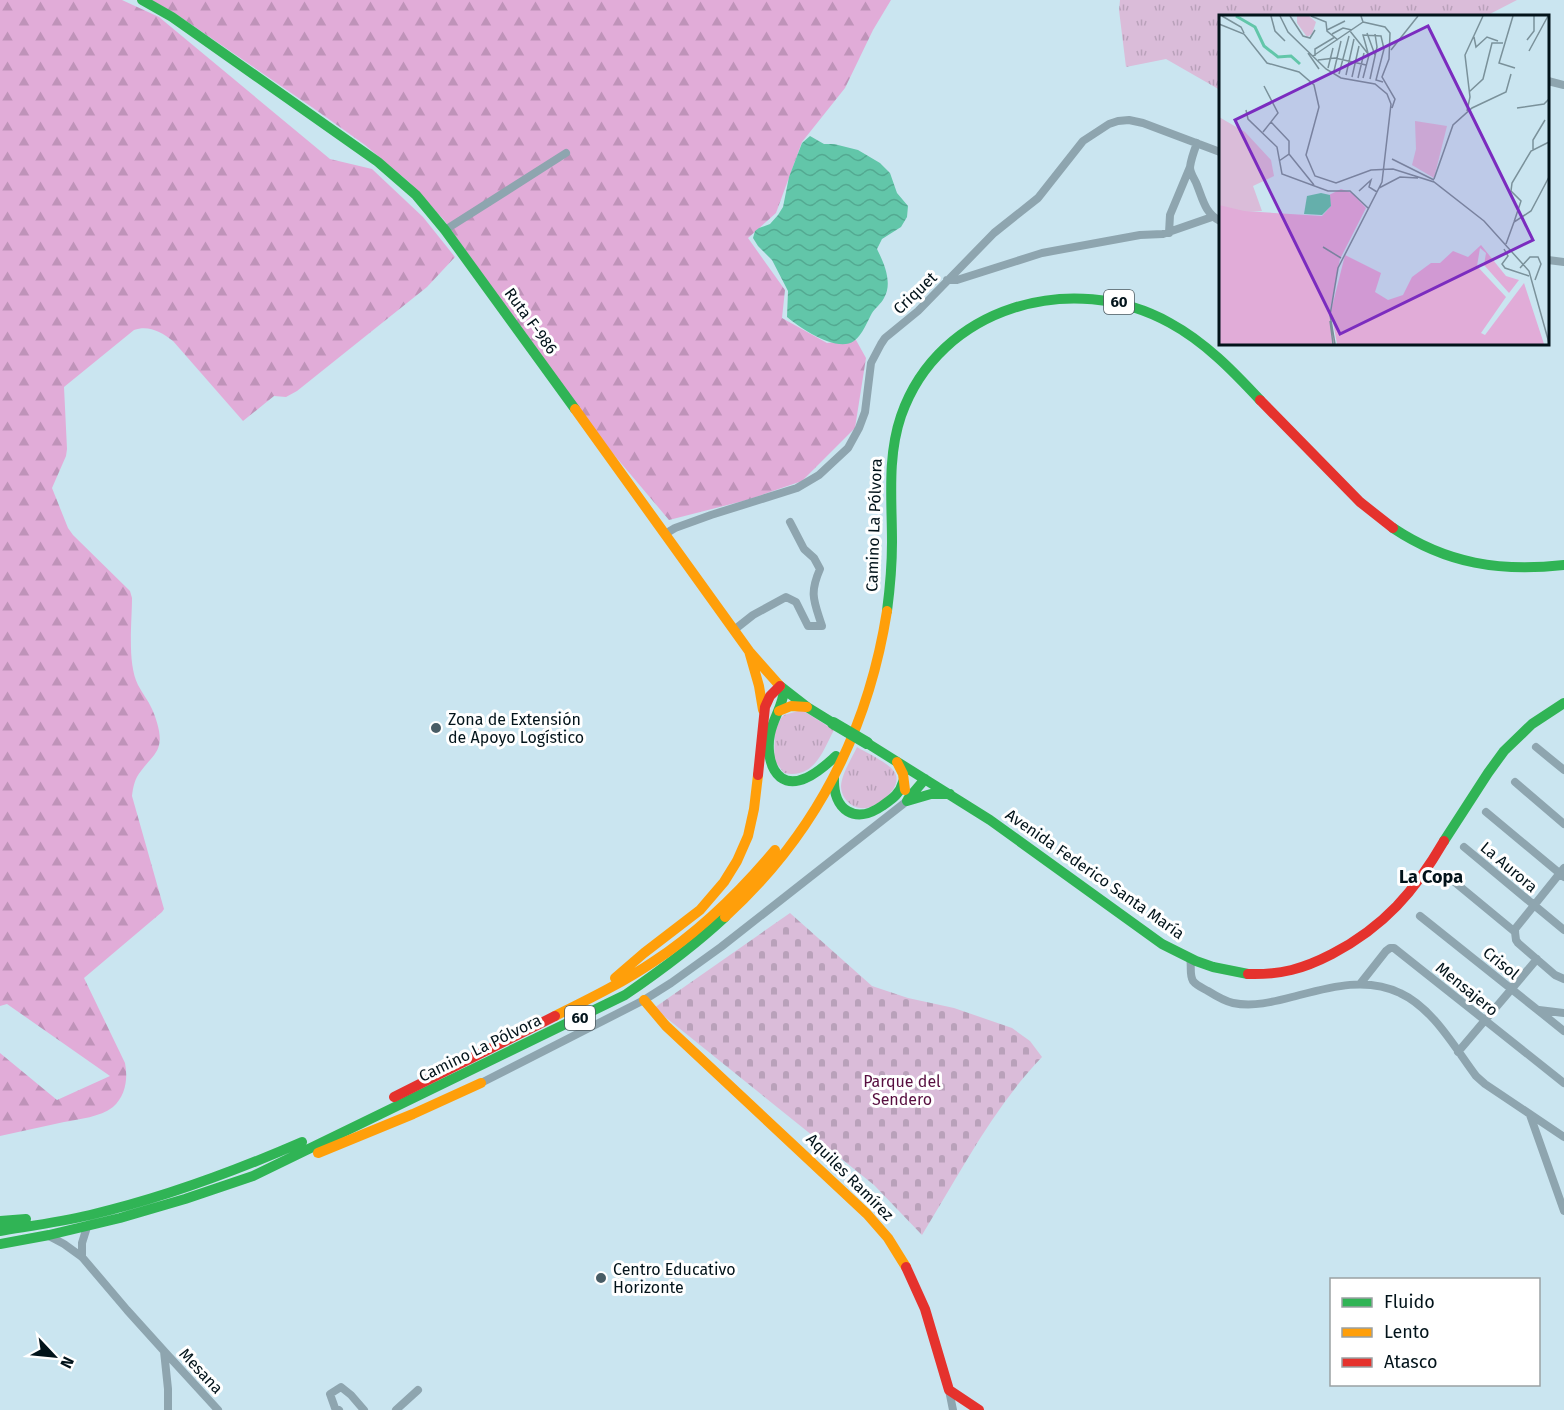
<svg xmlns="http://www.w3.org/2000/svg" width="1564" height="1410" viewBox="0 0 1564 1410" font-family="'Fira Sans',sans-serif">
<defs>
<pattern id="grass-tufts" width="24" height="20" patternUnits="userSpaceOnUse" patternTransform="scale(1.5)"><rect width="24" height="20" fill="#dabcd9"/><path d="M3 7l-1-3M5 7V3M7 7l1-3M15 17l-1-3M17 17v-4M19 17l1-3" fill="none" stroke="#b9a1ba"/></pattern>
<pattern id="forest-firs" width="22" height="20" patternUnits="userSpaceOnUse" patternTransform="scale(1.5)"><rect width="22" height="20" fill="#e1acd8"/><path d="M5 1l3.5 6h-7zM16 11l3.5 6h-7z" fill="#bf93b9"/></pattern>
<pattern id="cemetery-stones" width="16" height="16" patternUnits="userSpaceOnUse" patternTransform="scale(1.5)"><rect width="16" height="16" fill="#dabcd9"/><path d="M2 7V4a2 2 0 0 1 4 0v3zM10 15v-3a2 2 0 0 1 4 0v3z" fill="#b9a1ba"/></pattern>
<pattern id="water-waves" width="16" height="10" patternUnits="userSpaceOnUse" patternTransform="scale(1.5)"><rect width="16" height="10" fill="#62c6a9"/><path d="M0 5q4-4 8 0t8 0" fill="none" stroke="#53a991"/></pattern>
</defs>
<rect width="100%" height="100%" fill="#cae5f0"/>
<path fill="url(#grass-tufts)" d="M1120,0H1517L1486,16H1220V90L1166,59L1126,67L1119,10Z
M802,710L834,730C822,753 814,779 784,773L774,760L775,731L781,718L784,715Z
M857,747C867,753 891,764 895,773C903,788 878,806 866,808C853,810 841,799 841,786C842,773 852,758 857,747Z"/>
<path fill="url(#forest-firs)" d="M0,0H122L159,17L330,159L372,169L423,217L455,257L427,287L297,391L286,397L274,396L243,421L173,341C161,332 149,325 134,330L64,387L67,449L66,456L52,488L68,528L73,535L130,591L132,598C132,623 127,663 138,685C142,693 148,700 152,709C156,718 162,735 159,745C157,755 147,762 141,771C135,778 133,787 132,796L164,909L162,912L84,978L125,1063C128,1078 126,1096 113,1107C100,1117 80,1119 64,1122C43,1127 21,1131 0,1136V1053L57,1100L110,1076L7,1004L0,1006Z
M151,0H891L873,30L845,88L802,142L776,213L748,238L785,290L782,318L827,343L856,340L866,358L855,428L802,481L747,500L669,520L599,437L444,220L409,182L365,145L316,110L176,14Z"/>
<path fill="url(#cemetery-stones)" d="M790,913L872,986L908,998L954,1008L1012,1028L1030,1041L1042,1057C993,1108 959,1175 922,1235L874,1185L654,1008Z"/>
<path fill="url(#water-waves)" d="M810,136L824,144H834L858,150L880,163L890,173L897,193L908,206L907,217L901,227L882,239L877,249C884,263 893,283 884,298C881,304 875,308 872,313C867,322 863,334 854,341C837,353 800,328 787,317L788,291L772,260L758,246L753,238L755,231L759,228L770,224L778,215L783,207L789,177L802,143Z"/>
<g fill="none" stroke-linecap="round" stroke-linejoin="round">
<path stroke="#8ea5af" stroke-width="8" d="M1548,81L1564,85
M1197,143C1194,151 1191,159 1190,167C1190,174 1195,179 1197,185C1203,200 1205,213 1220,221
M445,230L566,153
M1169,233L1170,215L1190,167
M1548,260L1564,262
M947,280H957L1042,253L1140,235L1163,234L1212,217
M665,534L675,528L711,515L797,488L819,475L848,448L859,428L865,412L871,363L881,344L885,338L918,311L994,233L1038,198L1083,141L1109,124L1118,121L1129,120L1143,123L1220,152
M734,630L753,615L786,597L796,602L808,626H822C814,601 809,594 820,569L814,558L804,549L790,522
M1536,747L1564,770
M1515,782L1564,824
M1486,812L1564,877
M1464,847L1564,930
M1446,875L1515,932
M1420,916L1564,1031
M1515,932V929L1564,868
M1515,932L1516,940L1518,943L1555,975L1564,979
M1190,959C1192,966 1189,974 1193,981C1197,986 1203,988 1208,991C1216,996 1224,1001 1233,1003C1253,1007 1273,1002 1292,997C1327,988 1365,976 1400,993C1433,1008 1455,1048 1476,1076L1485,1084L1564,1137
M1360,984L1386,951L1390,948H1394L1564,1083
M1539,1010L1564,1013
M1458,1052L1537,959
M481,1083L644,1000L671,983L721,947L907,801
M1530,1115L1564,1211
M49,1236L64,1244L82,1257L127,1310L164,1351L168,1389V1410
M82,1257V1243L87,1227
M164,1351L218,1410
M949,1390L953,1410
M339,1410L335,1408L330,1394L341,1387L351,1395L364,1410
M396,1410L418,1390"/>
<path stroke="#30b455" stroke-width="10" d="M142,0L172,17L378,162L416,195L445,230L575,409
M1393,528C1447,564 1500,572 1564,565
M887,611C890,588 892,565 892,542C892,500 887,457 901,416C939,306 1073,269 1170,323C1205,342 1233,371 1260,400
M780,686L807,707L833,723
M784,690C783,706 773,718 770,734C765,758 775,792 806,778C818,773 827,764 836,756
M867,743L990,820L1162,944L1196,961L1213,967L1248,974
M834,778C833,810 855,825 882,806C892,799 900,794 903,782
M908,799L925,779
M907,801L931,794H950
M1444,841L1488,773L1504,751L1532,724L1564,703
M0,1221L26,1219
M0,1231C30,1226 60,1222 90,1215C163,1198 233,1172 302,1142
M0,1244L49,1235L120,1218L185,1199L253,1176L625,995C660,971 694,946 725,917"/>
<path stroke="#ff9f0a" stroke-width="10" d="M575,409L749,651L780,686
M749,651L759,686L763,710
M779,711L791,706L807,707
M897,762L903,774L905,790
M725,917C815,835 868,731 887,611
M615,978L644,953L700,910L724,882L737,861L748,836L754,809L758,775
M644,1000L666,1026L867,1214L888,1238L906,1267
M555,1016C589,999 622,983 653,962C700,931 739,893 775,850
M318,1153L413,1114L481,1083"/>
<path stroke="#e5322d" stroke-width="10" d="M1260,400L1360,502L1393,528
M758,775L765,707L770,696L780,686
M1248,974C1281,975 1303,969 1332,954C1384,927 1415,891 1444,841
M394,1097L555,1016
M906,1267L925,1309L949,1390L979,1410"/>
<path stroke="#30b455" stroke-width="12" d="M833,723L867,743"/>
</g>
<g fill="#485c65" stroke="#fff" stroke-width="2">
<circle cx="436" cy="728" r="6"/>
<circle cx="601" cy="1278" r="6"/>
</g>
<g text-anchor="middle" dominant-baseline="central" stroke-width="6" stroke-linejoin="round" paint-order="stroke">
<g fill="#fff" stroke="#4e5a5f" stroke-width="1.5">
<rect x="1104" y="290" width="30" height="24" rx="4.5"/>
<rect x="565" y="1006" width="30" height="24" rx="4.5"/>
</g>
<g font-size="15" font-weight="bold" fill="#02131a">
<text x="1119" y="302">60</text>
<text x="580" y="1018">60</text>
</g>
<g font-size="16" fill="#02131a" stroke="#fff">
<text transform="translate(915 293) rotate(-44)">Criquet</text>
<text transform="translate(531 321) rotate(54)">Ruta F-986</text>
<text transform="translate(874 525) rotate(-88)">Camino La Pólvora</text>
<text transform="translate(1509 867) rotate(40)">La Aurora</text>
<text transform="translate(1095 874) rotate(35)">Avenida Federico Santa María</text>
<text transform="translate(1501 963) rotate(39)">Crisol</text>
<text transform="translate(1467 989) rotate(39)">Mensajero</text>
<text transform="translate(480 1048) rotate(-26)">Camino La Pólvora</text>
<text transform="translate(850 1177) rotate(45)">Aquiles Ramírez</text>
<text transform="translate(201 1371) rotate(47)">Mesana</text>
</g>
<g font-size="16" fill="#02131a" stroke="#fff" text-anchor="start">
<text x="448" y="719">Zona de Extensión<tspan x="448" dy="18">de Apoyo Logístico</tspan></text>
<text x="613" y="1269">Centro Educativo<tspan x="613" dy="18">Horizonte</tspan></text>
</g>
<g font-size="16" fill="#570e3f" stroke="#fff">
<text x="902" y="1081">Parque del<tspan x="902" dy="18">Sendero</tspan></text>
</g>
<g font-size="18" font-weight="bold" fill="#02131a" stroke="#fff">
<text x="1431" y="877">La Copa</text>
</g>
</g>
<g transform="translate(1219 15)">
<rect width="330" height="330" fill="#cae5f0"/>
<path d="M78,1H90L97,7L93,19L88,22L78,8ZM0,102L26,117L52,145L55,161L34,171L43,196L25,197L0,191Z" fill="#dabcd9"/>
<path d="M122,174L133,178L147,193L121,244L111,294L116,329H0V190L25,196L103,201L112,191L110,180ZM262,230L287,261L300,265L290,278L265,250L267,238L261,233L258,251L287,282L262,318L266,320L305,268L325,329H118L112,296L126,240L162,258L156,277L169,285L184,280L193,262L212,248H221L234,236L249,242Z" fill="#e1acd8"/>
<path d="M196,106L228,111L215,163L193,150L197,134Z" fill="#dabcd9"/>
<path d="M102,178L111,180L112,191L103,200L85,199L88,181Z" fill="#62c6a9"/>
<path fill="none" stroke="#62c6a9" stroke-width="3" d="M17,1L36,12L45,31L59,42L72,41L81,49"/>
<path fill="none" stroke="#7a919a" stroke-width="1.5" d="M3,1L22,12L25,18M52,1L56,16L66,26M61,1L69,17L107,54L122,63L156,69L168,79L172,89L163,167L119,253L111,300L116,329M71,1L84,21L91,23L96,15M92,1L107,7L108,16L119,25M294,1L280,48L296,53M144,7L166,12L171,18L170,44L163,62L176,84L173,93M0,9L25,19L48,48L80,57L95,70L100,92L87,140L96,161L117,168L152,155L174,154L215,167L265,206L310,256L330,328M108,15L126,6M131,16L150,40L144,63M148,18L156,40M113,19L124,13L133,15M255,22L257,32L268,22L279,26M308,25L315,16V1M172,35L199,1M310,36L329,1M89,38L100,54M149,38L144,20L162,21L165,34L157,65L164,67M94,41L144,7L142,1M96,41V34L116,22M99,45L116,43L147,50M109,53L114,33M115,56L122,26M120,59L130,21M127,60L135,24M133,62L140,31M139,63L145,38M151,64L158,32L156,19M250,77L264,64L273,28H284M298,93L325,89L330,84M27,95L29,104L58,132L63,159L109,176H131L149,193M248,96L251,82L246,40L264,1M52,107L70,126V139L60,146M44,117L59,98L45,71M314,135V125L326,105M70,139L95,170M173,144L215,165M215,164L234,110L253,93L287,77L292,59M160,173L181,162L199,163M140,176L152,165L150,172L158,177M295,207L302,186L292,176L293,168L312,136L330,127M287,229L295,207L312,196L330,162M104,232L122,243M285,234L289,241L283,249L286,253L310,261M301,253L311,242H319L322,249L316,265M111,306L114,329"/>
<path fill="#7b2cbf" fill-opacity="0.15" stroke="#7b2cbf" stroke-width="3" d="M209,11L314,225L121,319L16,105Z"/>
<rect width="330" height="330" fill="none" stroke="#02131a" stroke-width="3"/>
</g>
<rect x="1330" y="1278" width="210" height="108" fill="#ffffff" stroke="#9aa1a3" stroke-width="1.5"/>
<rect x="1342" y="1298" width="30" height="9" fill="#30b455" stroke="#9aa1a3" stroke-width="1.5"/>
<text x="1384" y="1308" font-size="18" fill="#02131a">Fluido</text>
<rect x="1342" y="1328" width="30" height="9" fill="#ff9f0a" stroke="#9aa1a3" stroke-width="1.5"/>
<text x="1384" y="1338" font-size="18" fill="#02131a">Lento</text>
<rect x="1342" y="1358" width="30" height="9" fill="#e5322d" stroke="#9aa1a3" stroke-width="1.5"/>
<text x="1384" y="1368" font-size="18" fill="#02131a">Atasco</text>
<g transform="translate(54 1356) rotate(116)" stroke="#ffffff" stroke-width="4.5" paint-order="stroke">
<path d="M0-4.5L10 22L0 15L-10 22Z" fill="#02131a"/>
<text y="-9" font-size="16" font-weight="bold" text-anchor="middle" fill="#02131a">N</text>
</g>
</svg>
